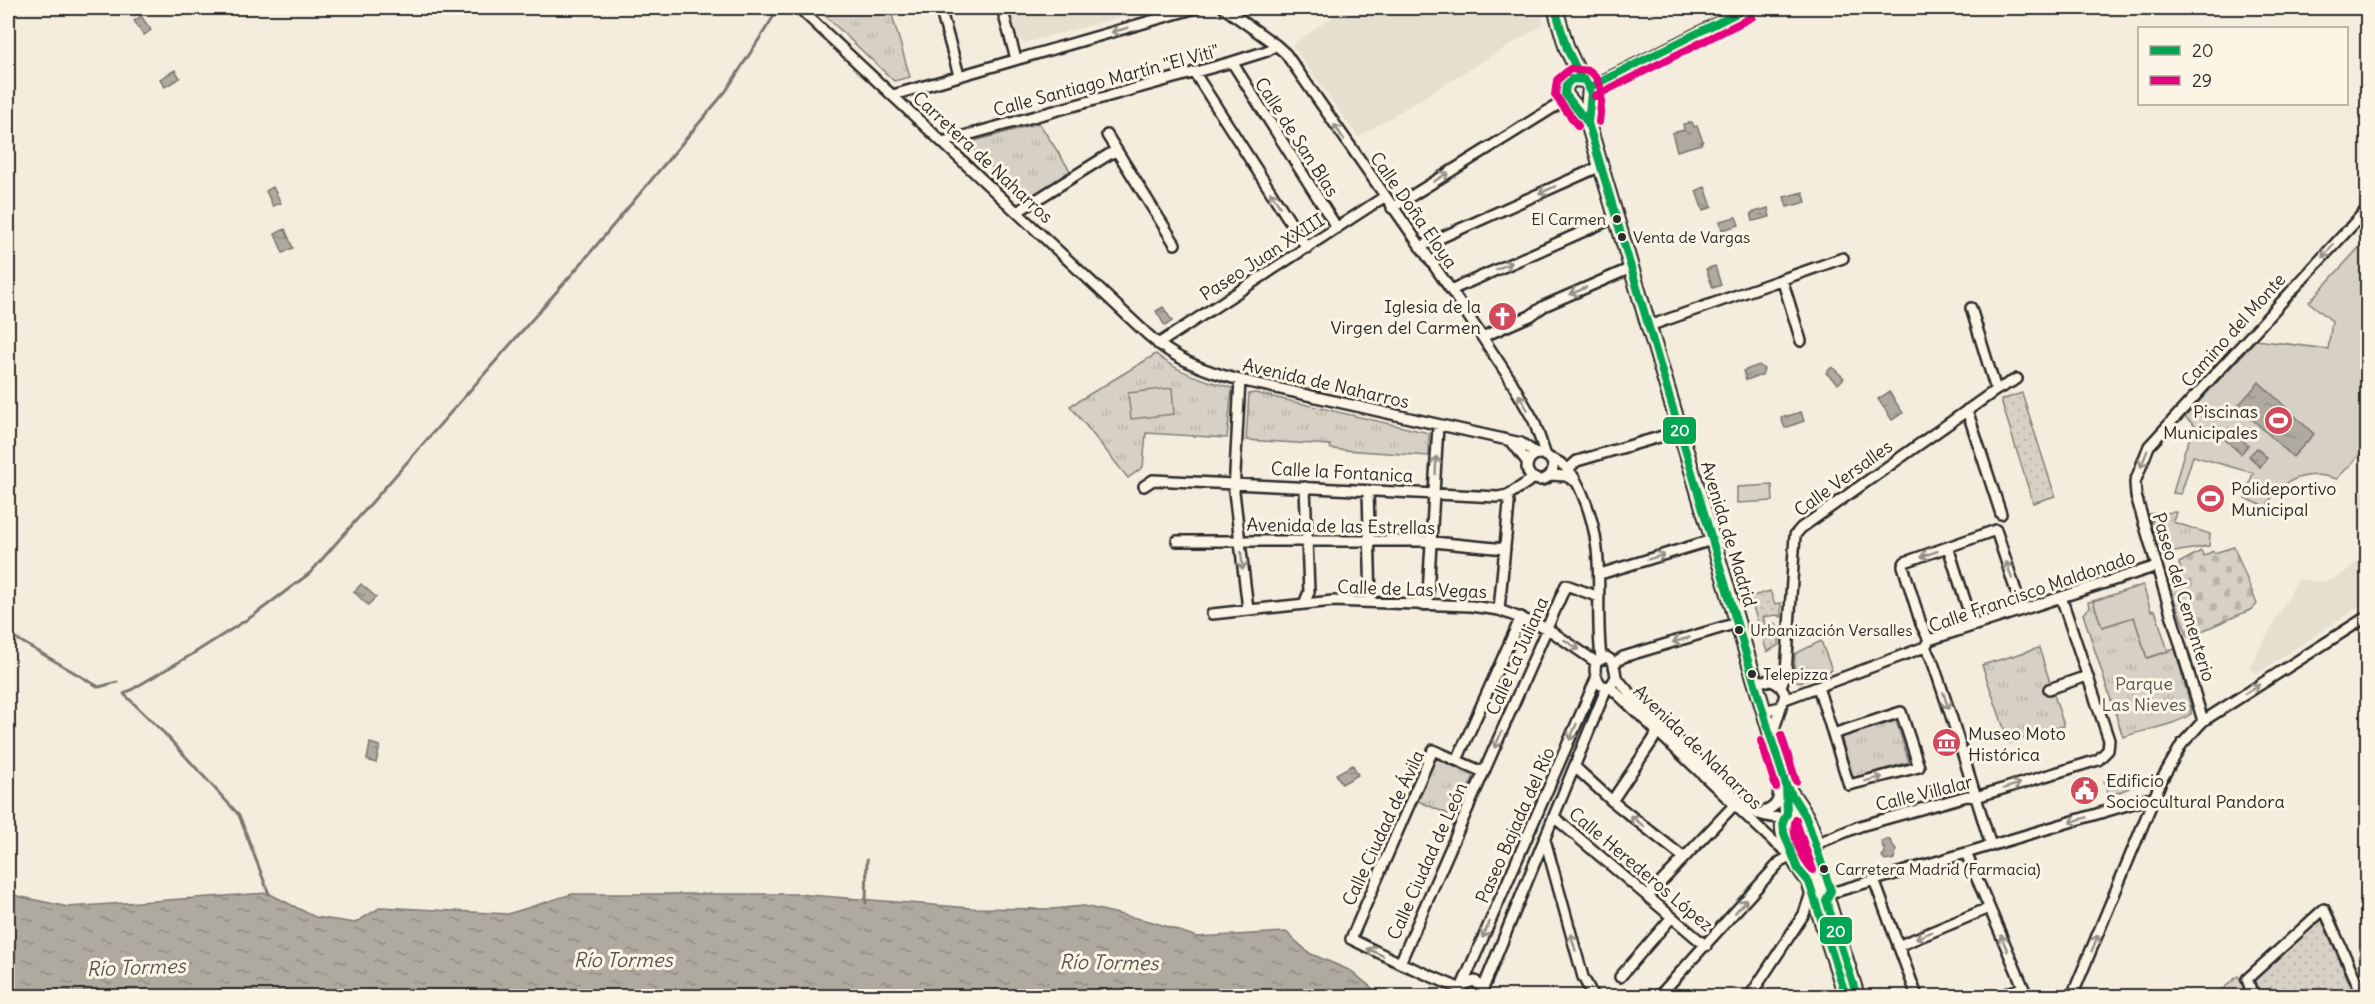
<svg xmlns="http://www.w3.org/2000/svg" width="2375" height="1004" viewBox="0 0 2375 1004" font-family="Delius,sans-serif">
<defs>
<pattern id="grass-dots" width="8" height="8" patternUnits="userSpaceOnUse" patternTransform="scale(1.5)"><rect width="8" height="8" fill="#d6d1c4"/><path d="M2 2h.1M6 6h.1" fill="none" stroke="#b8b4a9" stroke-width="1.8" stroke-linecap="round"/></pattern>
<pattern id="cemetery-stones" width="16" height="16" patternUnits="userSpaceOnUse" patternTransform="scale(1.5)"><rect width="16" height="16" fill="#d6d1c4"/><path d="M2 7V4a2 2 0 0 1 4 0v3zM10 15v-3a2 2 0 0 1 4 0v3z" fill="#b8b4a9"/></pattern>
<pattern id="park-tufts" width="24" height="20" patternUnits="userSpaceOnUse" patternTransform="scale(1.5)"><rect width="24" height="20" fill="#d6d1c4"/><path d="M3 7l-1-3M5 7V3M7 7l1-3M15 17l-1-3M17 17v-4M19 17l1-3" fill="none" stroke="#b8b4a9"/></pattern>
<pattern id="water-ripples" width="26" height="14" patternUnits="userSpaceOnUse" patternTransform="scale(1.5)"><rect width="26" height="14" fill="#afaaa0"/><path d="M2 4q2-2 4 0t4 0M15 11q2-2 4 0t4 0" fill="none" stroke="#8f8b83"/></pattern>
</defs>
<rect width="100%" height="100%" fill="#f4edde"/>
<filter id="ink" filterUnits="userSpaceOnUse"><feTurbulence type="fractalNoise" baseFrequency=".0167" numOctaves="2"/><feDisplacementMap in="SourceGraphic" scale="12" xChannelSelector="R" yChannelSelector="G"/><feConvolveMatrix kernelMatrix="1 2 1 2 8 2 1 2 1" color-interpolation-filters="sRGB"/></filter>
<g filter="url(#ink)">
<path fill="#e5dfd0" d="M1010,8H1154L1024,43L1019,40Z
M1345,8H1431L1446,11L1451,8H1539L1544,24L1358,137L1292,45Z
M2367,486V521L2365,510L2358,496Z
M2367,537V601L2258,673L2249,668L2298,579L2317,582L2331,580L2345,572L2358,560Z"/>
<path fill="url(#grass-dots)" stroke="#807e78" stroke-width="1.5" d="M2022,393L2055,496L2033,503L2001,400Z
M1770,591L1775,604L1781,603V617L1776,615L1763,617L1765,624L1775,623L1780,631L1779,645L1767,652L1750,597Z
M2321,918L2355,996H2262L2254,979Z"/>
<path fill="url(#cemetery-stones)" stroke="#807e78" stroke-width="1.5" d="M2234,547L2257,604L2250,610L2188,637L2169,586L2175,582L2172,575L2181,573L2179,563L2201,551L2204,556L2213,551L2214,553Z"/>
<path fill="url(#park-tufts)" stroke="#807e78" stroke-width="1.5" d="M817,8H890L910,77L894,81Z
M1039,123L1071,172L1025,201L967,143Z
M1156,354C1178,373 1204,380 1232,388L1227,438L1146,433L1143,467L1128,478L1070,406Z
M1255,393L1429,433V456L1331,449L1330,445L1246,440L1249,394Z
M2176,512L2173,522L2210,534L2209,546L2163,554L2150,514Z
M2093,601L2102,627L2134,617L2147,658L2175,649L2191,707V714C2172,727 2146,729 2123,737L2083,614L2089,607L2088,602Z
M1821,641L1832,670L1800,682L1796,681L1794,673L1795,654Z
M2039,648L2064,726L2009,743L1982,665Z
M1896,721L1909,762L1853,778L1841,737Z
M1436,758L1474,776L1455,817L1418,801Z
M2238,976L2247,996H2215Z"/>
<path fill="#d6d1c4" stroke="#807e78" stroke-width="1.5" d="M2367,239V447L2337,479C2308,469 2280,479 2266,507L2245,498L2253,473L2193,456L2181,494L2173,493L2184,452L2195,426L2185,417L2256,340L2328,349L2332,321L2309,302Z
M1172,388L1174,414L1131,419L1128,393Z
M1772,485L1773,501L1737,503V487Z
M2143,585L2151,611L2155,610L2168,651L2147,658L2134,617L2102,627L2093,601Z
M2123,773L2129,788L2109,796L2104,781Z"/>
<path fill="url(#water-ripples)" stroke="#7a7771" stroke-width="1.5" d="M141,16L151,30L144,35L134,21Z
M175,70L180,78L165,87L160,79Z
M1692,122L1694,127L1697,126L1703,141L1701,144L1677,151L1672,133L1684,130L1683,124Z
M273,187L281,203L273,206L266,191Z
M1705,187L1712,207L1703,211L1696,191Z
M1803,192L1806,202L1787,207L1784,197Z
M1768,208L1770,217L1753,221L1751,213Z
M1736,217L1739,225L1722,230L1720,221Z
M285,229L293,248L283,253L275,234Z
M1715,266L1721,285L1713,288L1706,269Z
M1163,307L1172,321L1165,326L1156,311Z
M1759,365L1764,369L1762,375L1746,380L1743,371Z
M1832,367L1844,378L1838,384L1826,373Z
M2259,382L2314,434L2293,457L2238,406Z
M1889,392L1903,413L1892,420L1878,399Z
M1801,412L1804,421L1785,428L1781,418Z
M2229,428L2248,445L2241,454L2221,436Z
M2257,448L2267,458L2260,467L2249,456Z
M361,584L376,597L368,605L354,592Z
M370,743L380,746L376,763L367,760Z
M1353,765L1358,775L1342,784L1336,774Z
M1889,839L1896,850L1894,859L1885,861L1882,856L1885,853L1881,841Z
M268,893L315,917L355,923L381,907L508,914L572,894H797L971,908L1052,909L1084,906L1153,922L1197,937L1286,932L1309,953L1351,971L1377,992L1386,996H8V894L68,907Z"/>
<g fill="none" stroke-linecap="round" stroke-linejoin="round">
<path stroke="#7a7771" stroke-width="3" d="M17,639L99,687L117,682
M269,894L239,815L165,734L124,694L191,655L254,615L310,573L579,266L726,91L779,8
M866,903L867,860"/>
<defs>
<path id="minor" d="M799,8L1147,334C1174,359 1204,371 1240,380L1521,443L1537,454
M940,8L959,75
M1002,8L1016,59
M1224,8L1276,45L1286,54L1451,290L1510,379L1534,421L1546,456
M1232,62L1337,228
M1194,72L1307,248
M1590,87L1747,8
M893,95L1196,8
M1107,135L1175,244
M942,142L1232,62L1267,51L1276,45
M1392,208L1567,99
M1017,212L1116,150
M1420,247L1601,166
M1782,279L1801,341
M1451,290L1616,217
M1971,308L1996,390
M1649,326L1843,258
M1482,337L1530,316L1544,306L1631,268
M1158,344L1384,197
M1240,380L1234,492L1248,609
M1967,410L2001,514
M1512,442L1528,463
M1527 467a13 13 0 1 1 26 0a13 13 0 1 1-26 0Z
M1549,458C1567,463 1575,477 1582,493C1608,552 1594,598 1601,658
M1568,469L1577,461L1680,431
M1550,475L1566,476L1575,481
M1144,486L1153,480L1498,497L1508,495L1534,478
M1368,491L1371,602
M1177,541H1423L1505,549
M1948,547L1973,625
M1600,574L1712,540
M1304,604L1309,592L1305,487
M1421,605L1428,594L1438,426
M1499,610L1509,504L1508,495
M1212,614L1333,601L1471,606L1499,610L1536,624L1548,629L1596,662
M1929,640L1921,624L1903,566L1905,562L1996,530L2022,610
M1925,647L1931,657L1952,719L1991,846
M1606,657C1614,660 1615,669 1616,677L1612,684L1607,687L1601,685C1595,677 1594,671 1596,662Z
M1613,664L1623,657L1737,623
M1616,677L1632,696L1748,809C1761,815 1770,819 1784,817
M1755,682C1768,679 1780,680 1785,695L1781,707L1763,711
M1609,686L1772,840L1791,855
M1781,686L1786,673L1795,535L1801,528L1996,390L2017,379
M1818,687L1849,785L1919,767L1901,712L1833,734
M2049,689L2087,676
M1785,699L1925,647L1929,640L2157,566
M2203,721L2136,496L2135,482L2149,446L2368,208
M1772,736L1781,707
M1457,760L1521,617
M1575,767L1612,801L1683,857
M1612,801L1653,740L1656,734L1655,728
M1758,814C1787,806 1777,792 1777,768
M1554,817L1706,946
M1545,840L1583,977L1593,996
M1816,844L1860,826L1967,796L1976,797L2098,760L2108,750L2109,740L2061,597
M1966,853L2027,996
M1874,880L1917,996
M1823,886L1831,891H1838L2154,797
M1648,896L1737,802
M1898,946L1989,908
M1400,963L1566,585L1599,597
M1620,977L1672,917
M1464,984L1475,981L1481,987L1482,994
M1461,989L1400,963L1351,939L1433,750L1483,772
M1482,991L1607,687
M1461,996L1462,986L1596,679
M1659,996L1780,862L1791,856
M1750,996L1804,914L1811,893
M2002,996L2023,987
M2072,996L2162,779L2182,744L2203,721L2368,616
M2253,996L2247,979L2324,909L2363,996"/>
<path id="highway" d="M1555,8L1567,49L1581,78
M1587,120L1565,94L1566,85L1572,79L1585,80L1590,87L1587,120L1786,785L1787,814
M1786,786C1799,804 1821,833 1814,856L1807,859
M1806,817L1795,812L1787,814C1773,830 1798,868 1809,882L1846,996
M1814,856L1857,996"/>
</defs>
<use href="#minor" stroke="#2b2b2b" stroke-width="14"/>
<use href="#highway" stroke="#2b2b2b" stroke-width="18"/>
<use href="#minor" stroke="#fcf5e5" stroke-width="9"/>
<use href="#highway" stroke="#fcf5e5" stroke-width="14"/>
<defs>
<path id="bus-1" d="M1555,8L1567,49L1581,78
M1572,79L1585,80L1591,93L1588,123L1565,94L1566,85Z
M1590,87L1747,8
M1588,123L1771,738
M1588,123L1771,738
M1771,738L1786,785
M1786,785L1806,817L1831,891L1826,900L1857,996
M1786,785L1787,814L1783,821L1784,833L1798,869L1809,882L1846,996"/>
<path id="bus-2" d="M1595,96L1752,17
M1578,126L1555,95L1557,80L1570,69L1590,71C1606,84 1601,103 1599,122
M1781,735L1796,781
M1761,741L1776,787
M1796,820V822L1813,870C1803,859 1790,835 1796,820Z"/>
</defs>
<use href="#bus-1" stroke="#fcf5e5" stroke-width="12"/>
<use href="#bus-2" stroke="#fcf5e5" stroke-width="12"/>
<use href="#bus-1" stroke="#00a651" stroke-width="8"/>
<use href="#bus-2" stroke="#e5007d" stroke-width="8"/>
</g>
<defs><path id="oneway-shaft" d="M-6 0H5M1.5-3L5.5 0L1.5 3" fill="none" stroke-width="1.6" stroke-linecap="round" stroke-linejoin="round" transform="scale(1.5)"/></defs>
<g stroke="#949088">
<use href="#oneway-shaft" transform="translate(1120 30) rotate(164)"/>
<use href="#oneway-shaft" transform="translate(1339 132) rotate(-124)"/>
<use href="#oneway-shaft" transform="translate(1441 177) rotate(-32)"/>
<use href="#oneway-shaft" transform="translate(1547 190) rotate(156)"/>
<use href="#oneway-shaft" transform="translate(1275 199) rotate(-123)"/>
<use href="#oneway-shaft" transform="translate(2328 251) rotate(132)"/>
<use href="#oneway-shaft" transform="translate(1504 266) rotate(-24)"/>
<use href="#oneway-shaft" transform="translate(1578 291) rotate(156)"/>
<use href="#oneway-shaft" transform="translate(1523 402) rotate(-120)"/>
<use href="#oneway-shaft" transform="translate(2144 459) rotate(112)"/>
<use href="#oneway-shaft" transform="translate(1436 465) rotate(-87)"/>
<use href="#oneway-shaft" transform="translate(1929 554) rotate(161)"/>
<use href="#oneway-shaft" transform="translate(1656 557) rotate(-17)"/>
<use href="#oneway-shaft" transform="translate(1242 561) rotate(84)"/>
<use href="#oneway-shaft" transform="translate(2009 570) rotate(-108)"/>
<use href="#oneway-shaft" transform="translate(1681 640) rotate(164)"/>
<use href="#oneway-shaft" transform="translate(1572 645) rotate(33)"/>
<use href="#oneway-shaft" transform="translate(2252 689) rotate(-33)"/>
<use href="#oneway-shaft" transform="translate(1946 701) rotate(72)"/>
<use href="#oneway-shaft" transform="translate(1573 732) rotate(113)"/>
<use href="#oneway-shaft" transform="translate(1498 740) rotate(114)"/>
<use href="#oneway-shaft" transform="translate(1874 779) rotate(-14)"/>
<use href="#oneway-shaft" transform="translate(2012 786) rotate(-17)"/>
<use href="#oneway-shaft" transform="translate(2078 820) rotate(163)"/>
<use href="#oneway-shaft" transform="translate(1637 821) rotate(-142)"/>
<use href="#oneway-shaft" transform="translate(1741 906) rotate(-49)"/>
<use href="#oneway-shaft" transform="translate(1486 930) rotate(114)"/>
<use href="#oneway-shaft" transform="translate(1924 935) rotate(158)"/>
<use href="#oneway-shaft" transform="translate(1573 942) rotate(-106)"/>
<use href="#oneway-shaft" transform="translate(2004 943) rotate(-113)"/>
<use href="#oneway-shaft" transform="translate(2095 943) rotate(-68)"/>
<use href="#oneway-shaft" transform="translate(1375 952) rotate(-155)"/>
</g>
</g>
<defs>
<symbol id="church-disc" viewBox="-11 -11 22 22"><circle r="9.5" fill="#d1495b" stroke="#fcf5e5"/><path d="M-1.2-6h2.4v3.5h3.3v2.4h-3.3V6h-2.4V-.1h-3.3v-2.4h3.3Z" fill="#fff"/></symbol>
<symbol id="stadium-disc" viewBox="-11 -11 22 22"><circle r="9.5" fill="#d1495b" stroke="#fcf5e5"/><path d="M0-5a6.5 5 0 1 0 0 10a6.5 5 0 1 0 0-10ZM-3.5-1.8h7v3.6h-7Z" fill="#fff"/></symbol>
<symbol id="museum-disc" viewBox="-11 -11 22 22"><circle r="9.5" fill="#d1495b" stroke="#fcf5e5"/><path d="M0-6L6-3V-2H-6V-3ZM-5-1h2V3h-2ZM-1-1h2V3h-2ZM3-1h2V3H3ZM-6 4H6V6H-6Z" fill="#fff"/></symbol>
<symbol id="civic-disc" viewBox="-11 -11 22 22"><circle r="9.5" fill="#d1495b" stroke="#fcf5e5"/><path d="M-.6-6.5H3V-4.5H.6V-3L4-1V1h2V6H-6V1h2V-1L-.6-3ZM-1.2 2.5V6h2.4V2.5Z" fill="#fff"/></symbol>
</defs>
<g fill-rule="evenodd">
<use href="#church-disc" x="1486" y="300" width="33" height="33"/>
<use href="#stadium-disc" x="2262" y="404" width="33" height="33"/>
<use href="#stadium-disc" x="2194" y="482" width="33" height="33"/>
<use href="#museum-disc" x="1930" y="726" width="33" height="33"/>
<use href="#civic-disc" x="2068" y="774" width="33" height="33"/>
</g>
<g fill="#2b2b2b" stroke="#fcf5e5" stroke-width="2">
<circle cx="1617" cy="219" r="5"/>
<circle cx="1622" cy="237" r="5"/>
<circle cx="1739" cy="630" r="5"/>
<circle cx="1752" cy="674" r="5"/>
<circle cx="1824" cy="869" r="5"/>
</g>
<g text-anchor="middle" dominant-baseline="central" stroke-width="6" stroke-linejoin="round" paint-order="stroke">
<g font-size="16" fill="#2b2b2b" stroke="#fcf5e5" text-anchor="start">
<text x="1606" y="219" text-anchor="end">El Carmen</text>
<text x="1633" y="237">Venta de Vargas</text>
<text x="1750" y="630">Urbanización Versalles</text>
<text x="1763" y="674">Telepizza</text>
<text x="1835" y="869">Carretera Madrid (Farmacia)</text>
</g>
<g font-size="18" fill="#2b2b2b" stroke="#fcf5e5">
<text transform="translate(1106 80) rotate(-15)">Calle Santiago Martín "El Viti"</text>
<text transform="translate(1297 137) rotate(57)">Calle de San Blas</text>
<text transform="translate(983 157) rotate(43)">Carretera de Naharros</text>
<text transform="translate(1414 210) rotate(55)">Calle Doña Eloya</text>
<text transform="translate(1262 257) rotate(-33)">Paseo Juan XXIII</text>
<text transform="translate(2233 330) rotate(-48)">Camino del Monte</text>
<text transform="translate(1326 383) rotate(13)">Avenida de Naharros</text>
<text transform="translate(1342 472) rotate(3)">Calle la Fontanica</text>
<text transform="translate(1843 478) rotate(-36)">Calle Versalles</text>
<text transform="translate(1341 526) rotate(1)">Avenida de las Estrellas</text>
<text transform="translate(1729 534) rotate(73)">Avenida de Madrid</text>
<text transform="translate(1412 589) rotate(2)">Calle de Las Vegas</text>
<text transform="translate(2032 591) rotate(-19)">Calle Francisco Maldonado</text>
<text transform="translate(2184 597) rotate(73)">Paseo del Cementerio</text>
<text transform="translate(1517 656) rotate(-66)">Calle La Juliana</text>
<text transform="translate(1698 747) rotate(44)">Avenida de Naharros</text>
<text transform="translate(1924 793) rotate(-14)">Calle Villalar</text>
<text transform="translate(1515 825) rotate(-66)">Paseo Bajada del Río</text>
<text transform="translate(1383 828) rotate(-65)">Calle Ciudad de Ávila</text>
<text transform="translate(1427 861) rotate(-66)">Calle Ciudad de León</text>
<text transform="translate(1641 869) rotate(40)">Calle Herederos López</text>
</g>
<g font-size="18" fill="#2b2b2b" stroke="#fcf5e5" text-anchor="start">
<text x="1481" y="306" text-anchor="end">Iglesia de la<tspan x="1481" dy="21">Virgen del Carmen</tspan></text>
<text x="2258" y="411" text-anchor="end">Piscinas<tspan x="2258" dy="21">Municipales</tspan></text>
<text x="2231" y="488">Polideportivo<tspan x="2231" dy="21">Municipal</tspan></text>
<text x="1968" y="733">Museo Moto<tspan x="1968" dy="21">Histórica</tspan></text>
<text x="2106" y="780">Edificio<tspan x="2106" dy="21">Sociocultural Pandora</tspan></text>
</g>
<g font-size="18" fill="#565451" stroke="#fcf5e5">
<text x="2144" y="683">Parque<tspan x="2144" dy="21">Las Nieves</tspan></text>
</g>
<g font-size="20" font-style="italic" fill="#595754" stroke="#fcf5e5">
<text x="623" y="959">Río Tormes</text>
<text transform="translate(1109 962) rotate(1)">Río Tormes</text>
<text transform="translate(136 967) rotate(-2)">Río Tormes</text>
</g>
</g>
<g stroke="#fcf5e5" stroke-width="2">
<rect x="1662" y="416" width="35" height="29" rx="6" fill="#00a651"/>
<rect x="1819" y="916" width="34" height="29" rx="6" fill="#00a651"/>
</g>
<g font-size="16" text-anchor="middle" font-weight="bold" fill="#fff">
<text x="1680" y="436">20</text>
<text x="1836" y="937">20</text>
</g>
<rect width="2375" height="1004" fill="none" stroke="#fcf5e5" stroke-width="30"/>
<rect x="15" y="15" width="2345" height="974" fill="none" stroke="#2b2b2b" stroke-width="2" filter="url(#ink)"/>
<rect x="2138" y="27" width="210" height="78" fill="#fcf5e5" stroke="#a8a49b" stroke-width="1.5"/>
<rect x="2150" y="46" width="30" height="9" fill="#00a651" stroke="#a8a49b" stroke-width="1.5"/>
<text x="2192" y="57" font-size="18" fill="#2b2b2b">20</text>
<rect x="2150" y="76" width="30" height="9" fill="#e5007d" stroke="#a8a49b" stroke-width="1.5"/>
<text x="2192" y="87" font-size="18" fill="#2b2b2b">29</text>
</svg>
